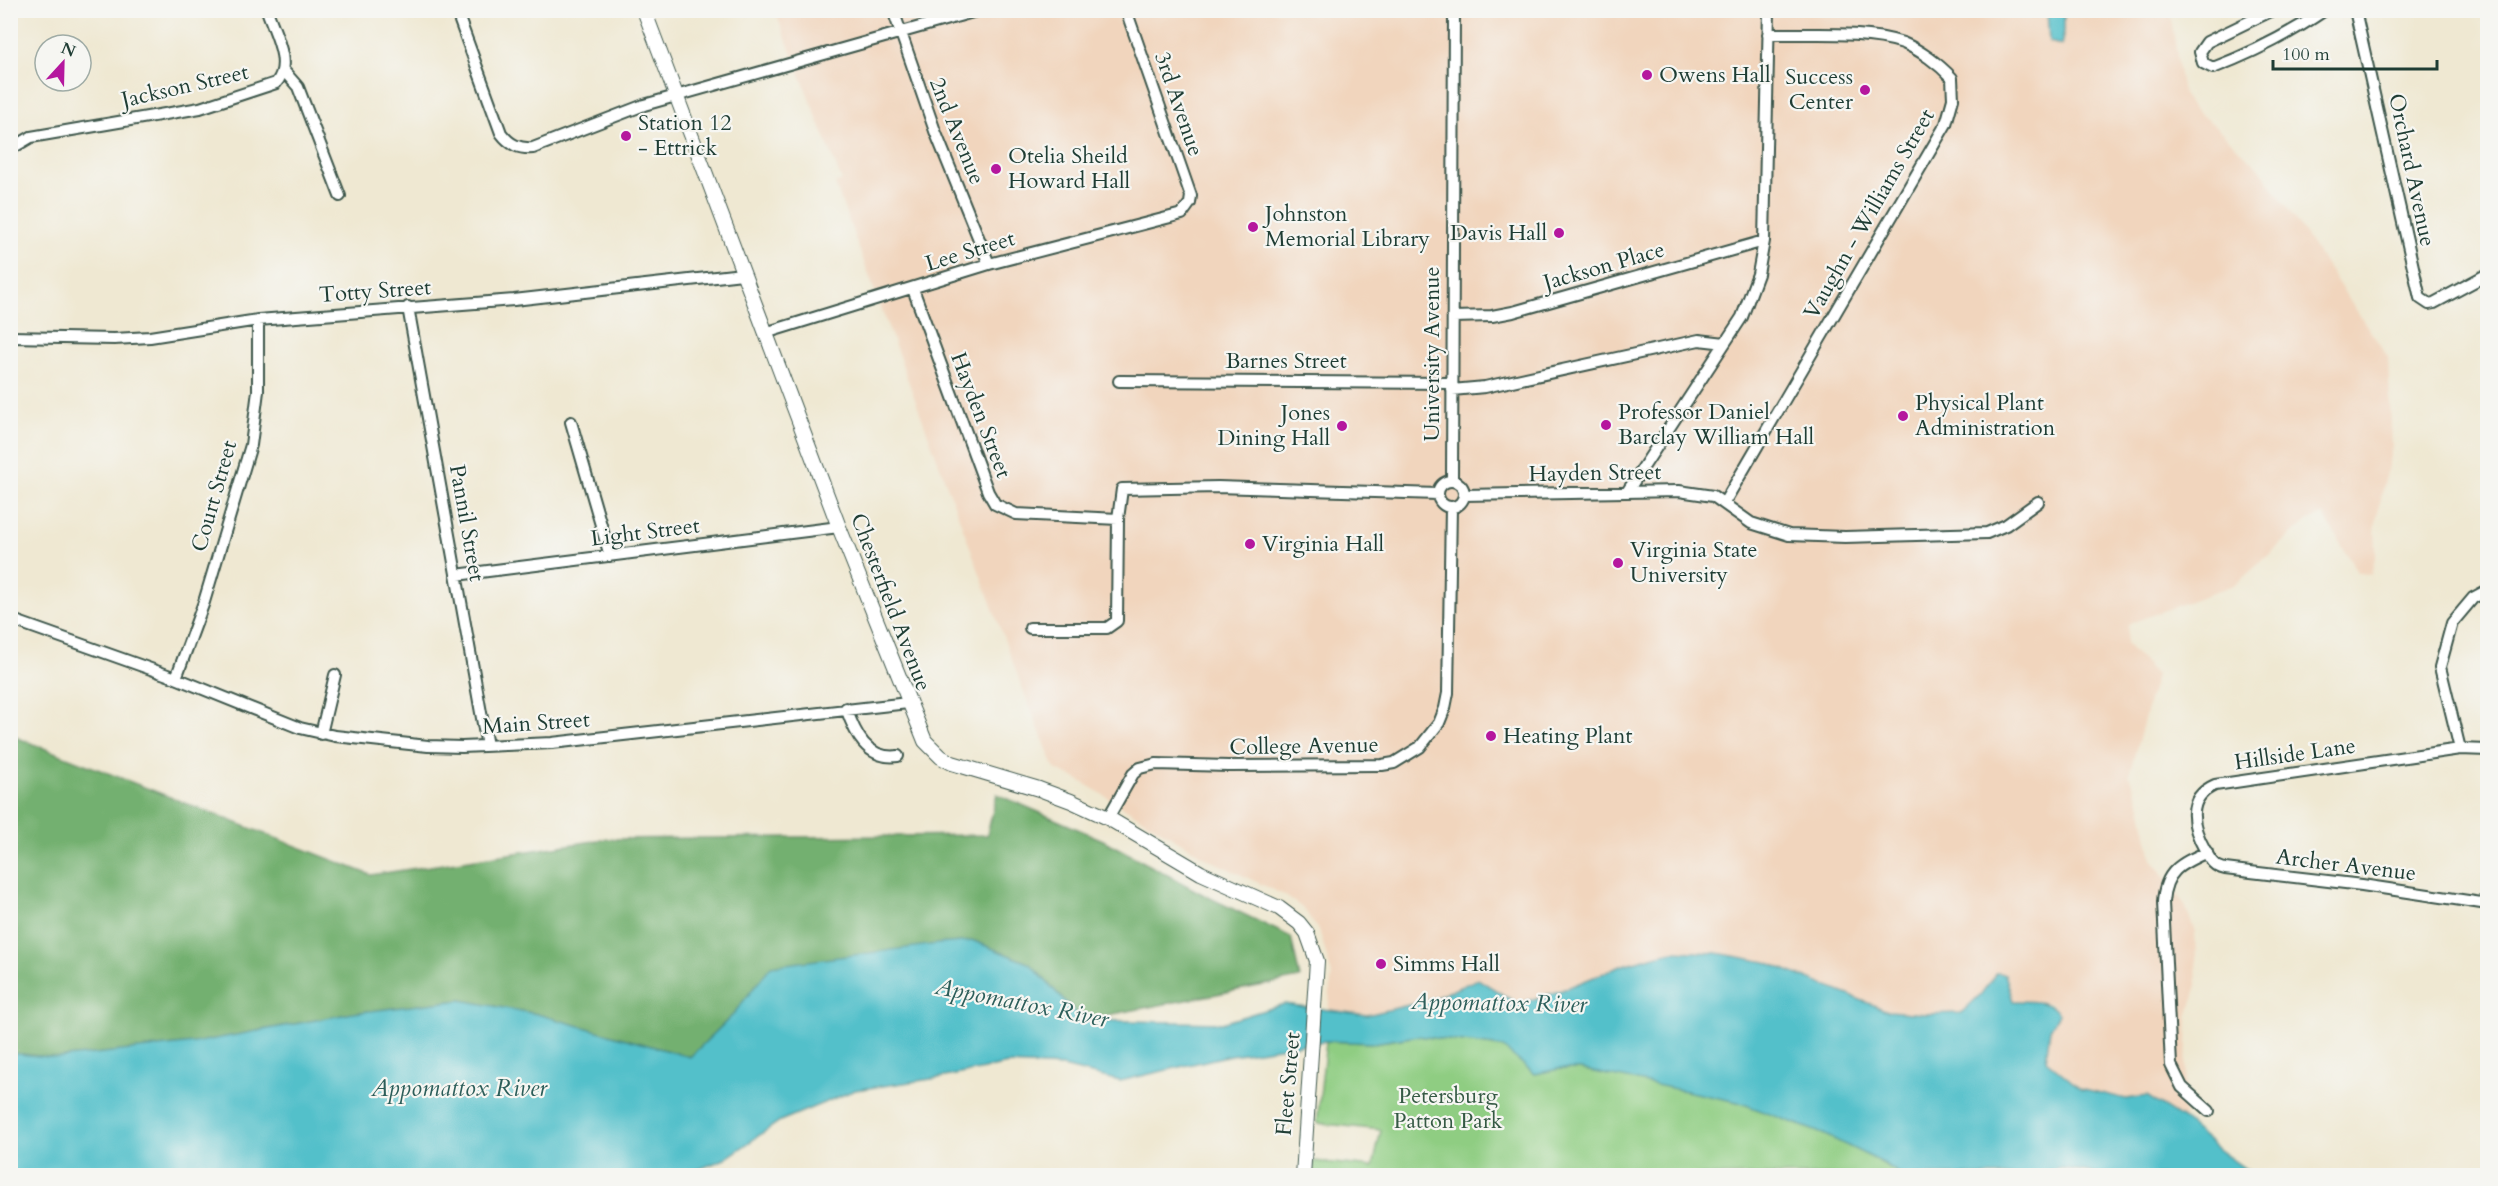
<svg xmlns="http://www.w3.org/2000/svg" width="2498" height="1186" viewBox="0 0 2498 1186" font-family="Cardo,serif">
<rect width="100%" height="100%" fill="#f6f6f2"/>
<filter id="ink" filterUnits="userSpaceOnUse"><feTurbulence type="fractalNoise" baseFrequency=".0167" numOctaves="2"/><feDisplacementMap in="SourceGraphic" scale="12" xChannelSelector="R" yChannelSelector="G"/><feConvolveMatrix kernelMatrix="1 2 1 2 8 2 1 2 1" color-interpolation-filters="sRGB"/></filter>
<filter id="wash" filterUnits="userSpaceOnUse"><feTurbulence type="fractalNoise" baseFrequency=".008" numOctaves="4" result="noise"/><feDisplacementMap in="SourceGraphic" scale="24" xChannelSelector="R" yChannelSelector="G"/><feGaussianBlur stdDeviation="1.35" result="paint"/><feColorMatrix in="noise" values="0 0 0 0 0 0 0 0 0 0 0 0 0 0 0 0 0 1.4 0 .05"/><feComposite in="paint" operator="in"/></filter>
<g filter="url(#wash)">
<rect width="100%" height="100%" fill="#efe8d2"/>
<path fill="#f1d5bd" d="M775,11H2170L2183,94L2192,108L2213,124L2262,171L2388,357L2392,447L2375,526L2376,553L2371,575L2357,572L2324,515L2308,520L2236,584L2128,624L2126,644L2156,675L2129,775L2141,806L2152,859L2185,905L2195,933L2197,985L2188,1018L2184,1120L2147,1096L2126,1099L2080,1088L2065,1074L2046,1060L2050,1029L2059,1014L2055,1008L2050,1003L2013,1002L2005,974L1996,973L1981,994L1961,1013L1925,1014L1888,1011L1766,962L1674,951L1626,964L1562,990L1518,1004L1478,979L1430,1000L1367,1015L1328,1010L1332,974L1320,933L1304,909L1284,895L1210,860L1077,779L1055,769L1028,703L835,184L842,181Z"/>
<path fill="#8fcd82" stroke="#57855b" stroke-width="1.5" d="M1418,1036L1503,1047L1535,1074L1558,1069H1580C1631,1080 1688,1087 1738,1102C1791,1117 1856,1146 1902,1175L1620,1176L1606,1173L1605,1176H1312L1314,1161L1373,1167L1381,1130L1317,1123L1326,1041L1373,1043Z"/>
<path fill="#73b070" stroke="#497652" stroke-width="1.5" d="M10,735L371,875L607,839L987,835L997,794L1103,840L1206,896L1291,937L1300,978L1082,1020L1030,964L974,941L937,944L731,1017L690,1057L537,1014L461,1000L353,1013L194,1043L58,1058L11,1053Z"/>
<path fill="#53c0ca" stroke="#397e7f" stroke-width="1.5" d="M2047,11H2064V32L2061,45L2049,42Z
M974,941L1030,964L1082,1020L1222,1023L1284,1004L1367,1015L1430,1000L1478,979L1518,1004L1562,990L1626,964L1674,951L1717,953L1766,962L1888,1011L1925,1014L1961,1013L1981,994L1996,973L2005,974L2013,1001C2029,1001 2050,1000 2059,1014L2050,1029L2046,1060L2080,1088L2126,1099L2147,1096L2184,1120L2219,1150L2254,1175L2099,1176L2090,1172L2061,1168L2035,1176L1902,1175L1883,1163L1823,1134L1738,1102L1580,1069H1558L1535,1074L1502,1047L1418,1036L1373,1043L1326,1041L1231,1055L1120,1081L1063,1067L1008,1064L945,1077L855,1090L780,1121L725,1159L684,1175H11L10,1053L58,1058L194,1043L353,1013L461,1000L537,1014L690,1057L731,1017L771,966L937,944Z"/>
</g>
<g filter="url(#ink)">
<g fill="none" stroke-linecap="round" stroke-linejoin="round">
<defs>
<path id="minor" d="M456,10L501,133C510,145 519,149 533,148L644,105L980,10
M893,10L935,131L989,264
M2273,10L2207,42L2200,52L2203,63L2213,68C2252,53 2290,34 2325,10
M2355,10L2420,298L2429,304L2434,303L2488,274
M284,71L298,87L340,196
M10,152L14,147L31,137L200,108L276,83C293,64 274,32 267,10
M913,289L988,492L995,504L1016,514L1118,519
M408,307L487,746
M1453,317L1492,316L1513,312L1764,241
M765,333L989,264L1182,214L1190,203L1191,196L1126,10
M10,337L114,339L150,337L258,320L514,300L742,274
M1119,381L1452,383
M1452,390L1485,387L1699,340L1725,343
M571,422L610,556
M1452,481L1454,10
M1438 494a13 13 0 1 1 26 0a13 13 0 1 1-26 0Z
M1627,492L1742,317L1758,274L1764,241L1769,10
M1464,495L1679,491L1713,496L1751,523L1789,535L1845,537L1987,533L2006,525L2038,502
M1724,503L1946,124L1953,99L1952,78C1939,64 1920,50 1903,43C1866,30 1808,35 1768,34
M456,575L839,527
M10,619L176,678L300,728L335,736L428,746L462,747L552,743L908,703
M1030,628H1107L1117,621L1118,519L1122,489L1218,487L1438,494
M176,678L204,602L251,445L258,391V320
M846,708C855,734 867,760 898,756
M321,734L335,675
M2460,749L2440,667L2452,623L2473,598L2488,590
M2488,750L2460,749L2215,785C2185,798 2192,827 2205,850C2211,861 2213,866 2225,869L2362,885L2488,904
M1108,818L1133,774L1140,768L1156,764L1228,766L1382,765L1394,763L1420,747L1439,723L1445,708L1448,693L1451,507
M2207,852C2180,864 2165,871 2163,902L2171,1065L2182,1087L2209,1111"/>
<path id="major" d="M644,10L839,527L925,741L941,757L952,763L1039,789L1071,801L1108,818L1201,873L1279,908L1299,923L1307,933L1317,961L1303,1176"/>
</defs>
<use href="#minor" stroke="#3e574c" stroke-width="14"/>
<use href="#major" stroke="#3e574c" stroke-width="16"/>
<use href="#minor" stroke="#fff" stroke-width="10"/>
<use href="#major" stroke="#fff" stroke-width="14"/>
</g>
</g>
<g fill="#b5179e" stroke="#f6f6f2" stroke-width="2">
<circle cx="1647" cy="75" r="6"/>
<circle cx="1865" cy="90" r="6"/>
<circle cx="626" cy="136" r="6"/>
<circle cx="996" cy="169" r="6"/>
<circle cx="1253" cy="227" r="6"/>
<circle cx="1559" cy="233" r="6"/>
<circle cx="1903" cy="416" r="6"/>
<circle cx="1606" cy="425" r="6"/>
<circle cx="1342" cy="426" r="6"/>
<circle cx="1250" cy="544" r="6"/>
<circle cx="1618" cy="563" r="6"/>
<circle cx="1491" cy="736" r="6"/>
<circle cx="1381" cy="964" r="6"/>
</g>
<g text-anchor="middle" dominant-baseline="central" stroke-width="4.5" stroke-linejoin="round" paint-order="stroke">
<g font-size="22" fill="#1f3d34" stroke="#f6f6f2" text-anchor="start">
<text x="1659" y="75">Owens Hall</text>
<text x="1853" y="77" text-anchor="end">Success<tspan x="1853" dy="25">Center</tspan></text>
<text x="638" y="123">Station 12<tspan x="638" dy="25">- Ettrick</tspan></text>
<text x="1008" y="156">Otelia Sheild<tspan x="1008" dy="25">Howard Hall</tspan></text>
<text x="1265" y="214">Johnston<tspan x="1265" dy="25">Memorial Library</tspan></text>
<text x="1547" y="233" text-anchor="end">Davis Hall</text>
<text x="1915" y="403">Physical Plant<tspan x="1915" dy="25">Administration</tspan></text>
<text x="1618" y="412">Professor Daniel<tspan x="1618" dy="25">Barclay William Hall</tspan></text>
<text x="1330" y="413" text-anchor="end">Jones<tspan x="1330" dy="25">Dining Hall</tspan></text>
<text x="1262" y="544">Virginia Hall</text>
<text x="1630" y="550">Virginia State<tspan x="1630" dy="25">University</tspan></text>
<text x="1503" y="736">Heating Plant</text>
<text x="1393" y="964">Simms Hall</text>
</g>
<g font-size="22" fill="#1f3d34" stroke="#f6f6f2">
<text transform="translate(185 86) rotate(-13)">Jackson Street</text>
<text transform="translate(1179 104) rotate(71)">3rd Avenue</text>
<text transform="translate(957 131) rotate(68)">2nd Avenue</text>
<text transform="translate(2412 170) rotate(78)">Orchard Avenue</text>
<text transform="translate(1869 214) rotate(-60)">Vaughn - Williams Street</text>
<text transform="translate(970 251) rotate(-17)">Lee Street</text>
<text transform="translate(1604 266) rotate(-16)">Jackson Place</text>
<text transform="translate(375 291) rotate(-4)">Totty Street</text>
<text transform="translate(1432 354) rotate(-90)">University Avenue</text>
<text x="1286" y="361">Barnes Street</text>
<text transform="translate(981 415) rotate(69)">Hayden Street</text>
<text transform="translate(1595 473) rotate(-1)">Hayden Street</text>
<text transform="translate(214 496) rotate(-74)">Court Street</text>
<text transform="translate(467 523) rotate(80)">Pannil Street</text>
<text transform="translate(645 532) rotate(-7)">Light Street</text>
<text transform="translate(891 602) rotate(69)">Chesterfield Avenue</text>
<text transform="translate(536 723) rotate(-4)">Main Street</text>
<text transform="translate(1304 746) rotate(-1)">College Avenue</text>
<text transform="translate(2295 754) rotate(-8)">Hillside Lane</text>
<text transform="translate(2346 865) rotate(7)">Archer Avenue</text>
<text transform="translate(1288 1084) rotate(-85)">Fleet Street</text>
</g>
<g font-size="22" fill="#355a44" stroke="#f6f6f2">
<text x="1448" y="1096">Petersburg<tspan x="1448" dy="25">Patton Park</tspan></text>
</g>
<g font-size="24" font-style="italic" fill="#2c5e5a" stroke="#f6f6f2">
<text transform="translate(1022 1003) rotate(11)">Appomattox River</text>
<text transform="translate(1499 1003) rotate(1)">Appomattox River</text>
<text x="459" y="1088">Appomattox River</text>
</g>
</g>
<rect width="2498" height="1186" fill="none" stroke="#f6f6f2" stroke-width="36"/>
<g transform="translate(63 63) rotate(22)"><circle r="28" fill="#f6f6f2" stroke="#a0aca6" stroke-width="1.5"/>
<path d="M0-4.5L10 22L0 15L-10 22Z" fill="#b5179e"/>
<text y="-9" font-size="16" font-weight="bold" text-anchor="middle" fill="#1f3d34">N</text>
</g>
<path d="M2273 60v9h164v-9" fill="none" stroke="#1f3d34" stroke-width="3"/>
<text x="2282" y="60" font-size="18" fill="#1f3d34" stroke="#f6f6f2" stroke-width="4.5" paint-order="stroke">100 m</text>
</svg>
